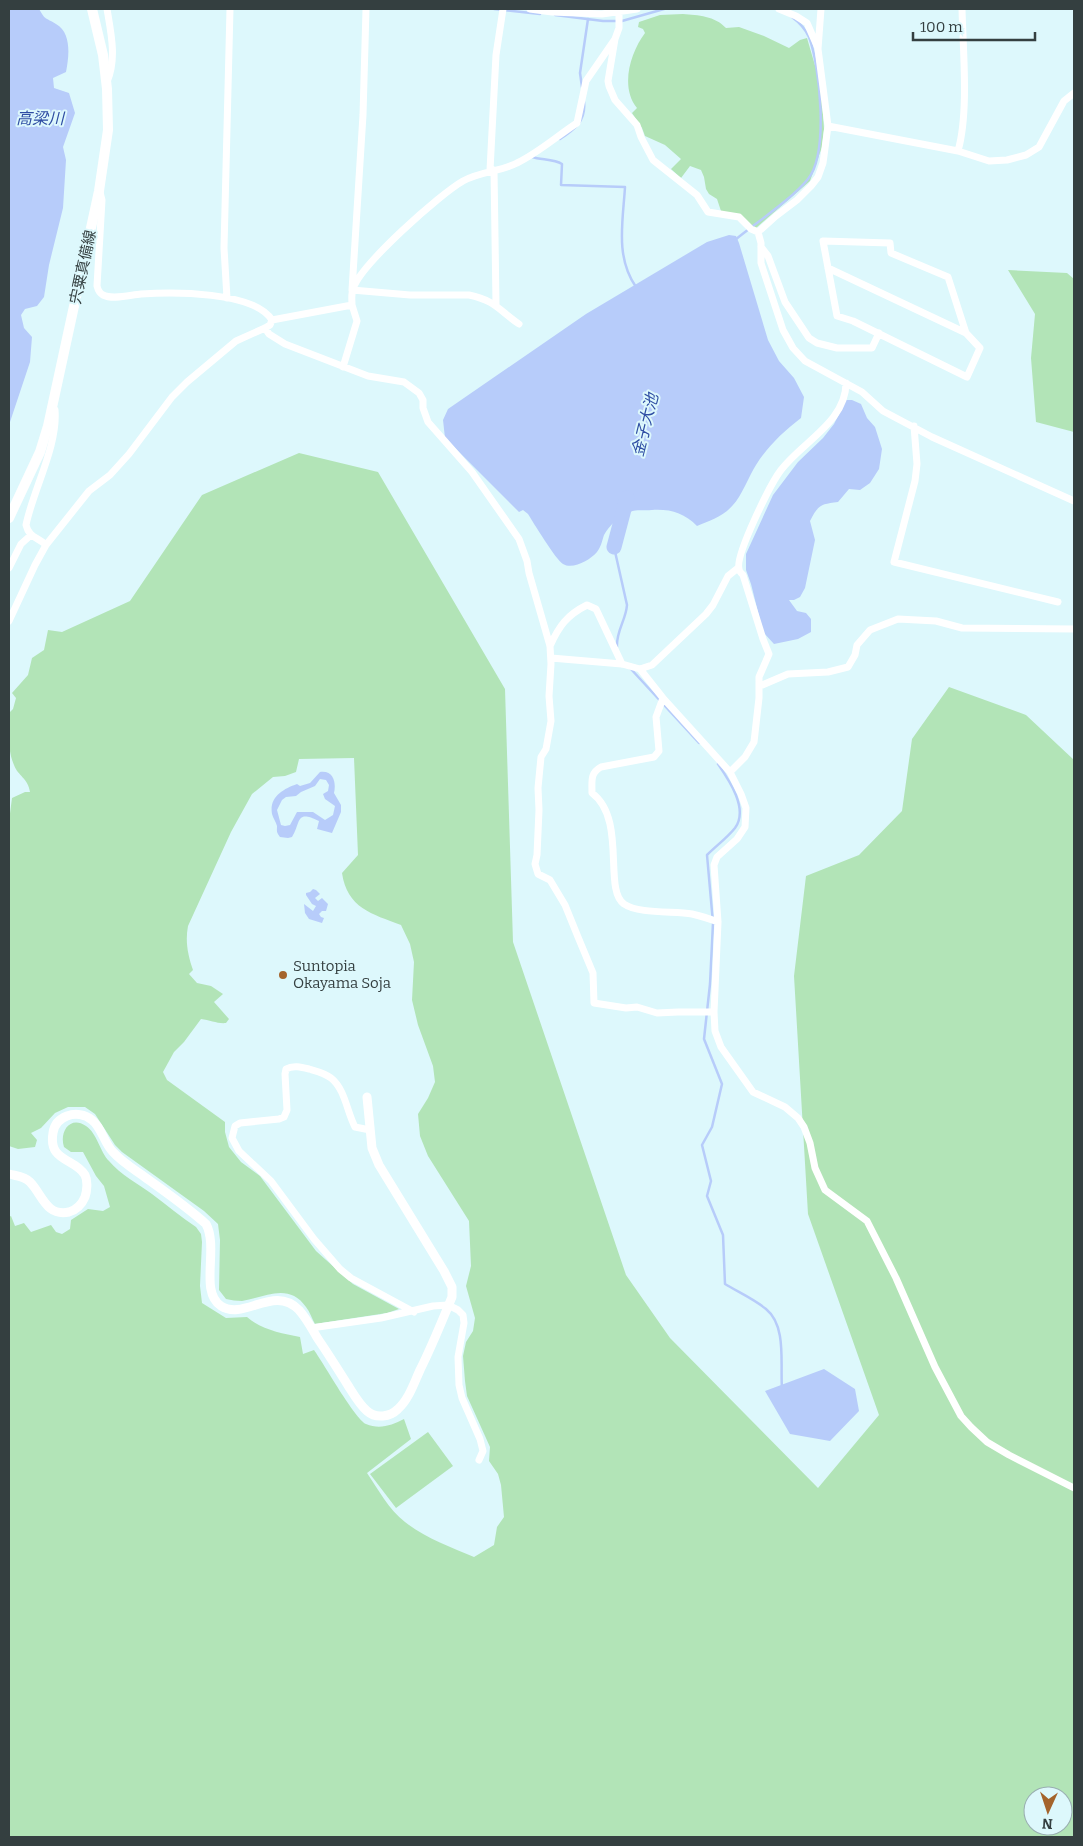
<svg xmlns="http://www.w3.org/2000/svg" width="1083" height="1846" viewBox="0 0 1083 1846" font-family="Bitter,'Noto Sans JP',serif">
<rect width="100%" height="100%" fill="#ddf8fc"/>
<path fill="#b2e4b7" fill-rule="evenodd" d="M683,14C698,15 715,16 726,28L739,27L764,36L789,48L800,40L807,38L821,86L824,129L822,147L810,181L756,228L721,211L717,199L709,194L706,189L704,177L701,170L690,166L681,178L671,169L681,159L665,145L645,136L642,128L632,113L637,108C620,87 630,53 645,33L643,29L638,27L639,22L660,15Z
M1008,270L1067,273L1074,279V432L1036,422L1031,358L1035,314Z
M299,453L378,472L505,689L513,942L626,1275L670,1338L818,1488L879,1415L808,1214L794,976L806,876L859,855L902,811L912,739L949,687L1026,715L1074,760V1837H9V1217L11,1216L15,1226L24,1223L31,1232L51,1225L56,1232L62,1234L70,1229L71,1220L88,1209L103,1211L110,1207L104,1186L96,1176L83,1152H71L64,1147C59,1132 70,1115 86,1126C97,1133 100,1152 109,1161C121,1175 138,1184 152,1194C167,1205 181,1217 196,1227L201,1234L202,1242L200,1286L202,1303L226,1318L247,1317C262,1330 281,1333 300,1337L303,1354L314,1350C324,1364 355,1419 366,1424C380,1430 392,1425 404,1419L411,1439L367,1473C378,1489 389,1510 405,1522C425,1538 451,1547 474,1557L494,1545L497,1527L504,1517L501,1485L498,1474L489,1461L490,1447L467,1396L465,1381L463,1356L466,1342L473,1331L475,1318L466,1286L471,1266L469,1221L428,1156L420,1136L418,1114L428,1098L435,1082L433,1066L418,1025L412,1000L414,962L410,944L401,925C372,914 347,908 342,873L358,855L354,758L299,759L296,772L285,776L273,777L252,794L231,832L188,926C185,942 188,955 193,970L189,974L197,983L211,986L223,994L214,1002L229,1019L226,1023C218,1024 210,1020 201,1019L184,1042L174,1052L163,1072L167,1080L225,1122V1132L229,1147L241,1162L260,1176L316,1251L353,1284L399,1309L387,1313L315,1324C312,1319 310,1312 306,1307C289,1282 265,1297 242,1301C237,1301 231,1300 226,1299L219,1290L220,1240L218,1224L204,1211L122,1152L115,1145L95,1114L85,1107H68L55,1113L41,1128L31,1133L37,1140L35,1147L18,1149L9,1146V821L12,798L25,792H30C28,778 18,776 14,765C7,749 9,731 9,713L13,709L16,698L12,693L28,675L32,658L44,650L48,630L62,632L130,601L202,495ZM1033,1796H1063V1826H1033Z
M428,1432L453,1466L396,1508L370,1474Z"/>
<path fill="#b7ccfa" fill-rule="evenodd" d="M9,9H39C46,21 45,17 56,24C72,33 69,57 66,72L53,78L54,88L69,93L75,113L63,147L66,160L63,208L49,265L44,297L37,306L25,309L21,315L24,328L32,337L30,362L9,425Z
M729,235L736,236L739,243L768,340L779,361L794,378L804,397L801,418C784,431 768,446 756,465C749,476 741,497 733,505C724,516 709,521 697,526C684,513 671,509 652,510C644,511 637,509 630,512C620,515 609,526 604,535C602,541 601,547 597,552C590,560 573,570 563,564C556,560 533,522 528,514L523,510L519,512L445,438L443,420L448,409L586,314L707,242Z
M846,400H852L861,404L867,418L875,427L882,449L879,469L870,483L860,490L849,489L838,502C821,504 818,505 810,521L815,540L805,588L800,597L794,600H789L797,611L806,613L811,619V632L798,639L774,644L763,632L751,584L746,570V554L773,495L798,462L823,438L834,424Z
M320,772C335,770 336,785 334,793L341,805V812L332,833L317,829L319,821C295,809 301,823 292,837L288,838L280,837C276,832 277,831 277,826C276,822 273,818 272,814C269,797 283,789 297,784L300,786L310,783ZM320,779L326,780L329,785L328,791L323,794L325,799L335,806L333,815L325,820L313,812H297L290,825L285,826L281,825L277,810L282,800L286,797L296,796L301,792L315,786Z
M313,889L316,890L320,894L315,898L318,901L322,898L328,904L326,911H322L319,914L321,917L324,918L322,923L309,919L305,913L304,904L313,911L316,906L312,904L306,895V893L310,892Z
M824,1369L855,1389L859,1411L830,1441L790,1434L765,1391Z"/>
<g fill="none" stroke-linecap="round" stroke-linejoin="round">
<path stroke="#b7ccfa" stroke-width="2.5" d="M494,9L540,14
M555,15L603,21H622L664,9
M582,87L580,73L588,19
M560,139C574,130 586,121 584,102
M533,157H532C541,160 554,159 562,164L561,185L625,187C623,221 615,257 636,287
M735,240C757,222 792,199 808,179C829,153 820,66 809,37C805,28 800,23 792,17
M614,547L627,605C626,620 616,631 617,647
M630,668L699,743
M718,764C729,780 749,809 735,828C727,838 716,846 707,855L713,923L710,984L704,1039L722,1084L712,1127L702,1145L711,1181L707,1196L723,1235L725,1284C738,1292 754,1299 766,1309C787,1326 780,1364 782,1388"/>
<path stroke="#b7ccfa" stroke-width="15" d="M614,547L627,498"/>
<path stroke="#fff" stroke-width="7" d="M366,9L363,115L352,290L410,295H469C494,300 499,310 519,324
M530,9L552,12L602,14L637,9
M779,9L796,16L807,23L818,48
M821,9L818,49L828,126L823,163L818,177L811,186L797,200L776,216L758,232L761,243V263L783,330L793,348L805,361L862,392L883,411L932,437L1074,501
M619,12V28L615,39L608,81L609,86L615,100L637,125L641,137L653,160L697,195L708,212L739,217L751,229L758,232
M107,82C117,59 111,33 107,9
M828,126L958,151L989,161L1007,160L1026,155L1039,147L1064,101L1074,93
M958,151C969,112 963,51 962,9
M490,170L496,55L503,9
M494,170L496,304
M823,241L890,243L891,253L948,277L966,333L980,348L967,377L853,321L837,316Z
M761,247L768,256L785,302L809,338L817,343L837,348H872L879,333
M828,268L966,333
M227,298L224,248L230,9
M272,320L352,305C352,300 351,294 353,289C360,265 440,194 463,181C482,171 500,172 517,163C538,153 557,136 577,123L586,81L615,39
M265,328L269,334L285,344L368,376L404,382L419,393L423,400V408L428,422L472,472L519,539L527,561L529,573L550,646L551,664L549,696L551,721L546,749L541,757L538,788L539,810L537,855L535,864L538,874L550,880L565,905L578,937L593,973L594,1003L626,1008L637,1007L657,1013L678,1012H714
M343,367L357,321L352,305
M914,426L917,464L915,481L894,562L1058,602
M46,545C38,537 29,538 26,525C33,490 58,446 55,410
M9,568L21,544L31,535
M9,621L35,565L46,545L89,491L110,475L129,454L172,397L187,382L236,341L265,328L270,325L272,320C254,291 172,292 141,294C130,295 113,300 103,295C99,293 98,290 97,286L102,200L100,192
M550,646C559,626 567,615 587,605L596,609L622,664
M551,658L622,664L640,669L652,665L706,614L713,605L728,576L738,568
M640,669L663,698L730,772L741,794L746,808L745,827L737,839L717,857L714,865L718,922L714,1012L715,1031L721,1047L753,1092L785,1107L798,1118L804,1127L810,1143L815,1168L825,1190L867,1221L896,1278L935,1367L961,1416L971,1427L987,1442L1009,1455L1074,1488
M760,686L788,674L828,672L848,667L855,655L857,645L870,630L898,619L936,621L962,628L1074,629
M663,698L656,717L659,751L654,757L601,767C590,773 592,781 592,793C627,819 603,890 624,904C638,914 674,911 692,914C701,916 710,919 718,922
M730,772L745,757L754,742L759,698V677L769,654L763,639L743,575C741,573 739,571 739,569C735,555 771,483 781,470C802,442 846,422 846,383
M370,1130L355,1127C347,1112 345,1089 331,1078C325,1073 316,1071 309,1069C301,1067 293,1065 286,1069L285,1074L287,1110L284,1117L279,1119L240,1123L235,1126L232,1138L239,1151L271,1181L314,1239L340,1269L351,1278L414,1312
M311,1328L381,1318L433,1306L448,1305L458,1310L463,1315L464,1323L458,1357L459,1385L462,1398L480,1439L483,1451L479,1460"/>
<path stroke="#fff" stroke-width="9" d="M9,1174C16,1176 24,1176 30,1182C42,1194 46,1217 69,1212C76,1210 82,1204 85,1197C87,1191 88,1181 85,1175C75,1158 48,1162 53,1133C54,1125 59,1119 67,1116C75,1113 85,1114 92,1120C102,1128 104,1143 113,1152C121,1161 132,1168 142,1175C164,1191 186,1206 206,1224C219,1248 199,1292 221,1306C244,1321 274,1284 299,1310C307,1319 312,1329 318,1339C329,1355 339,1371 349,1387C354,1395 360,1405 367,1411C376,1419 390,1417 398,1409C409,1399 414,1383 420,1370C432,1346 442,1321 452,1297V1287L444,1271L379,1165L372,1148L367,1097"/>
<path stroke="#fff" stroke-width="10" d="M9,518L40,452L48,426L99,191L108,130L107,89L103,55L92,9"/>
</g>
<circle fill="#a4642c" stroke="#ddf8fc" stroke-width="2" cx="283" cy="975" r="5"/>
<g text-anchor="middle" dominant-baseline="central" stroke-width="4" stroke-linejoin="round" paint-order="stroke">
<g font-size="15" fill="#343f40" stroke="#ddf8fc">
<text transform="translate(83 267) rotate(-78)">宍粟真備線</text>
</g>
<g font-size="15" fill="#343f40" stroke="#ddf8fc" text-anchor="start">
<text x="293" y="966">Suntopia<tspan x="293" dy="17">Okayama Soja</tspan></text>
</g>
<g font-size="16" font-style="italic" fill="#2e4da3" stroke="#ddf8fc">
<text x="40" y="118">高梁川</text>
<text transform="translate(645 425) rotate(-76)">金子大池</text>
</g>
</g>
<rect width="1083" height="1846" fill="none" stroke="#343f40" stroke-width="20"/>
<g transform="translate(1048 1811) rotate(183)"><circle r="24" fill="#ddf8fc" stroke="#99aeb1"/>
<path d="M0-4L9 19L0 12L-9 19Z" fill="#a4642c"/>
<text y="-8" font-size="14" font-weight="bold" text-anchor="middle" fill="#343f40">N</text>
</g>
<path d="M913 32v8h122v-8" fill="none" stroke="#343f40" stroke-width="2.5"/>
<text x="920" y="32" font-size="15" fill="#343f40" stroke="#ddf8fc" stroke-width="4" paint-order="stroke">100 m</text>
</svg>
